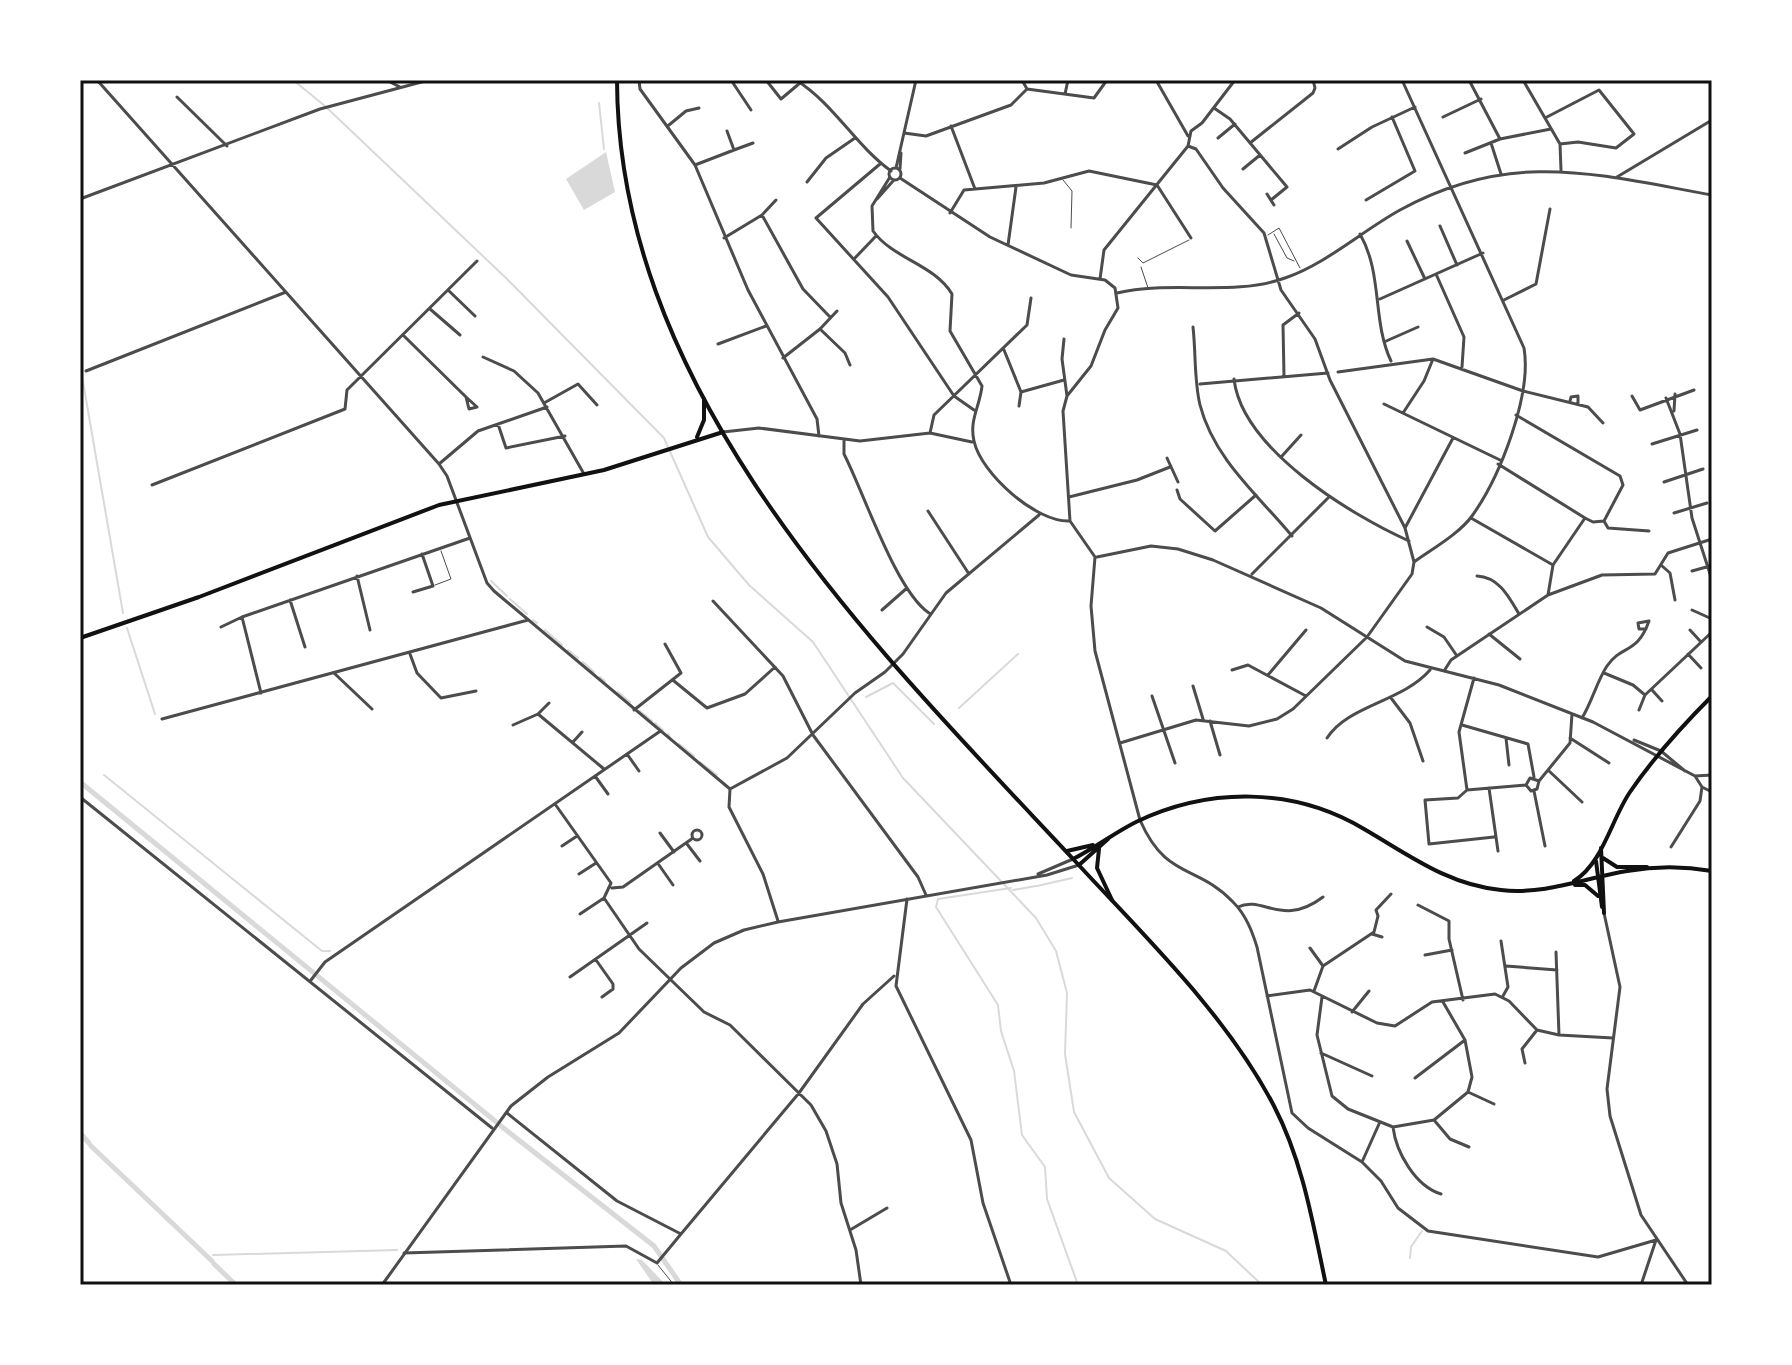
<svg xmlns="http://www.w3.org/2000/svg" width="1792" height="1365" viewBox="0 0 1792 1365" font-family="'Zilla Slab',serif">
<rect width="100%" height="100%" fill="#fff"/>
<path fill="#d9d9d9" d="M606,152L615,192L584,210L566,179Z
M636,1259L642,1260L666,1285H654Z"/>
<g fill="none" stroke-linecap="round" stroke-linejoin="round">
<path stroke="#d9d9d9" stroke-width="2" d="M293,80L325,106L506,278L664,438L708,537L749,585L813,642L903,778L1036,918L1056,951L1067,993L1065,1054L1074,1112L1109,1178L1155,1219L1226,1251L1262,1285
M599,103L604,149
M82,376L123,613
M491,581L507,596
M510,599L527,614
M533,620L537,623
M127,628L155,714
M545,630L562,645
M568,650L578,658
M583,662L594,672
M600,677L605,681
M618,692L630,702
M866,697L893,683L934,724
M959,708L1018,654
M640,711L652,721
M655,723L663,730
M668,734L670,737
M679,744L694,756
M700,762L717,775
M104,775L322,951H330
M1037,886L1072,878
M1011,888L938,899L936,907L998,1005L1001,1031L1014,1071L1022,1135L1045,1167L1047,1199L1078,1285
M1013,890L1036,886
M213,1255L397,1250
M1410,1258L1411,1247L1422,1231"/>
<path stroke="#d9d9d9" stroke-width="5" d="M80,782L511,1134L654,1246L681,1285
M80,1133L89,1143
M91,1146L212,1261
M214,1264L236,1285"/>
<path stroke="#4c4c4c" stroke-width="1" d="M1063,180L1072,191L1071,228
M1274,234L1287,258L1294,261
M1268,235L1279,228L1300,268
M1138,258L1143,263L1189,240
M1141,267L1148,288
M435,585L451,579L441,551
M658,1265L674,1285"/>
<path stroke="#4c4c4c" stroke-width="3" d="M97,80L439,464L447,476L487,583L494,591L730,789
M386,80L400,87
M639,80L640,89L695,165L748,290L817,419L819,436
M731,80L751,110
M766,80L781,99L800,83
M796,80C834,104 855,145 891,171
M1022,80L1027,89
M1156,80L1188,136
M1469,80L1500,139
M1523,80L1560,144L1561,170
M1065,94L1068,80
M177,97L227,146
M1214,108L1230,119L1287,187L1271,200
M1443,117L1481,99
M1545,118L1599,90L1634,134L1616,148L1578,142L1560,144
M669,125L686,111L699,108
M951,126L975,189
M904,133L926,136L1011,105L1027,89L1094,98L1107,80
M1218,138L1235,124
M1250,143L1313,93L1315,88L1313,80
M1491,143L1501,174
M1188,146L1196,149L1223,188L1264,233L1281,290L1315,339L1330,380L1405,528L1414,562
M1338,149L1372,127L1415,107
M734,150L753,143
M1465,153L1500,139L1551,129
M880,164L816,218L888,297L954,396L974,410
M695,165L734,150L727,131
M896,168L916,80
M889 174a6 6 0 1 1 12 0a6 6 0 1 1-12 0Z
M900,169L901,153
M1243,169L1260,155
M890,177L872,206L873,231C893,259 934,264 952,294L950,331L982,386C980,406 969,420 974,441C981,474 1037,523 1070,521
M1617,177L1712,120
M900,178L990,237L1071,275L1105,280L1115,288L1118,308L1105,330L1091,366L1067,396L1063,411L1070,521L1095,557L1091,606L1095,651L1140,820C1166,880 1197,864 1233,902C1246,915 1252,931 1257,947L1292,1113L1308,1128L1362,1162L1381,1181L1398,1208L1428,1231L1598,1257L1656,1240
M807,182L826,158L855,138
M1267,194L1274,205
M80,199L320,109L429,80
M877,199L893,181
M1366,200L1415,171L1392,117
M950,213L964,190L1044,183L1089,171L1157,185L1191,238
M762,215L803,289L830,317
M1440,226L1457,265
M1360,234C1383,274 1372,321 1391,361
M724,238L762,215L776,200
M1407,241L1425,279
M1008,245L1016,187
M854,259L876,236
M1436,274L1464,337L1462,367
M1100,279L1104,250L1188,146L1191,131L1202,123L1235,80
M448,290L475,316
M1117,293C1172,280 1232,297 1285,278C1326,264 1362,231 1400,210C1511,149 1595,174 1712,195
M1380,299L1483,253
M1504,300L1536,284L1550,209
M430,309L460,335
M1193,327C1196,354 1194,380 1200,405C1214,459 1258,495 1292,536
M820,329L845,353L850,365
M404,336L466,397L469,409L477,407L466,397
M1064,339L1062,359L1067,396
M1384,342L1418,327
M718,344L766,326
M1004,350L1021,392L1019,406
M483,357L514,371L538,393L584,474
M783,358L820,329L837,311
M86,371L286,292
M1338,372L1433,359L1523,391L1588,407L1603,423
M1284,376L1283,325L1299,313
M1234,379C1242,449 1351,515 1409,541
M1200,384L1328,373
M1021,392L1064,380
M1632,396L1640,410L1694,390
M1666,398L1680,434L1692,518L1712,580
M1570,401L1571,397L1578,396V404
M544,403L578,384L597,405
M1384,404L1500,460
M1674,411L1675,394
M1403,413L1424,381L1433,359
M1516,415L1620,476L1623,485L1604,521L1608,528L1649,531
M498,424L506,448L565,436
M723,432L759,428L860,441L930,433L972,442
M930,433L934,415L1027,325L1031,298
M844,441V454C864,493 896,591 929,613
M1652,444L1697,430
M1282,456L1301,435
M1167,458L1178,482
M439,464L478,431L547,407
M1498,464L1585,518
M1664,482L1703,469
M152,485L345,409L347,390L477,261
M1177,490L1180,499L1215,531L1256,495
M1069,497L1137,480L1170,467
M928,511L969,574
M1674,513L1707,503
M1471,518L1553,565
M1405,528L1453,438
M1097,557L1151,546L1178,549L1213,560L1321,608L1405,661L1499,685L1593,722L1695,776L1702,787L1712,792
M1661,565L1670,573L1675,600
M1692,571L1710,566
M1252,574L1328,498
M357,576L370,630
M1477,576C1499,577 1509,597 1519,614
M413,592L433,586L422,554
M1548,595L1553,565L1585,518L1593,522L1604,521
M290,600L305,647
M713,601L783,676L813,735L918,877L926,895
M882,610L907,588
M1692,610L1712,619
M242,617L261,693
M221,627L242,617L470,538
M1427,627L1444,637L1457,656
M1690,630L1701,642
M1489,634L1520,659
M410,654L417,673L441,698L476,691
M1688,654L1701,668
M1232,670L1248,665L1306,696
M1444,671L1451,660L1548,595L1602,575L1655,574L1668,553L1712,539
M334,673L372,709
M1604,673L1633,685L1645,695L1712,632
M1268,675L1306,630
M674,681L707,708L745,694L775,667
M1193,686L1203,719
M1652,690L1662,701
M1152,696L1175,763
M1391,698L1410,723L1423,761
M634,710L681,673L665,644
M1639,710L1645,695
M538,714L549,703
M1582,718C1592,702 1597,681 1607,666C1622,644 1637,655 1649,621L1638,623L1639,629H1646
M162,719L528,620
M1210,721L1220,755
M513,725L538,714L604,769
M1462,725L1528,744L1534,777
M1327,738C1348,705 1402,702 1430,670
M1506,738L1509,765
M1570,738L1609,763
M1634,740L1661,751L1685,771
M573,742L582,732
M1120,743L1196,720L1249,726L1277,719L1293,709L1367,637L1412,574L1414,562C1432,549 1459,534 1472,516C1500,477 1532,395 1524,348L1402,80
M627,754L639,771
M1548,770L1582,802
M595,776L608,794
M1695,776L1712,775
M1539,781L1530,778L1526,785L1531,791L1537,789L1539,781L1570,743L1572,714
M1489,788L1498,851
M1467,790L1459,732L1474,678
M1534,791L1545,846
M80,797L492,1128
M555,804L611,883L604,898L580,914
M692 835a5 5 0 1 1 10 0a5 5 0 1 1-10 0Z
M660,833L674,852
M1494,837L1429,844L1425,800L1458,798L1467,790L1526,785
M687,844L700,861
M562,846L577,836
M1671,847L1700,801L1702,787
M659,865L673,885
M579,874L596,863
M612,888L623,887L693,838
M604,898L639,949L704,1012L730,1025L811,1105L826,1131L837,1164L841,1203L856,1250L861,1285
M907,899L896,986L971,1140L983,1203L1011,1285
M1418,905L1449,921V939L1463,1000
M1238,907C1263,895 1282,928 1323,897
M1604,913L1620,987L1607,1089L1610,1116L1641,1215L1688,1285
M778,921L763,874L729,807L730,789L787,758L855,693L885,672L903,654L946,593L1039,515
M1372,934L1382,937
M1501,941L1508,987L1503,996
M1310,948L1323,966
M1556,952L1559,1035
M1425,955L1452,950
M596,960L613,984V989L602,997
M1506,966L1557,970
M570,977L647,923
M311,980L325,962L659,732
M1314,991L1323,966L1374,932L1378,916L1376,910L1391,894
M1267,996L1310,990L1377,1023L1395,1026L1432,1002L1495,994L1509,1001L1537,1030L1559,1035L1613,1038
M1322,997L1317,1035L1332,1096L1348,1109L1393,1127L1434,1120L1468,1092L1472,1077L1465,1040L1443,1002
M1352,1012L1369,991
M1321,1053L1372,1076
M1525,1063L1522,1049L1537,1030
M1415,1078L1465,1040
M1468,1092L1494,1104
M1434,1120L1450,1139L1469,1147
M1393,1127C1396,1152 1415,1186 1441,1194
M1362,1162L1379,1124
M850,1230L887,1208
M681,1234L799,1093L863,1004L894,976
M404,1253L626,1246L657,1263L681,1234L617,1201L507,1113
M1641,1285L1656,1240"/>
<path stroke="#4c4c4c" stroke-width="3" d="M1038,874L1073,859
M382,1285L511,1106L548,1077L619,1033L681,968L714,943L744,930L778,922L1047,875L1079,865"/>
<path stroke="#111" stroke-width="4" d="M697,437L704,420V399
M80,638L199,597L439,505L604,470L723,432
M1601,848L1604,913
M1099,849L1097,868L1112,900
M1067,851L1093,845
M1603,858L1617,867H1647
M1073,859C1095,848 1114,833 1136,822C1209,787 1294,787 1364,829C1409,855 1448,885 1501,890C1545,895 1585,878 1627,871C1656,866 1683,866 1712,871
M1596,861L1602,907
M1079,865L1108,839
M1574,881C1603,863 1611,820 1630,792C1654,757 1682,726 1712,696
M1575,885H1585L1598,896"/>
<path stroke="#111" stroke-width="4" d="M617,80C618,396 875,647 1075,861C1145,937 1226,1014 1274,1106C1303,1162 1313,1224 1326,1285"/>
</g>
<rect width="1792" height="1365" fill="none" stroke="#ffffff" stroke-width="164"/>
<rect x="82" y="82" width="1628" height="1201" fill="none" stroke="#111" stroke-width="3"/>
</svg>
